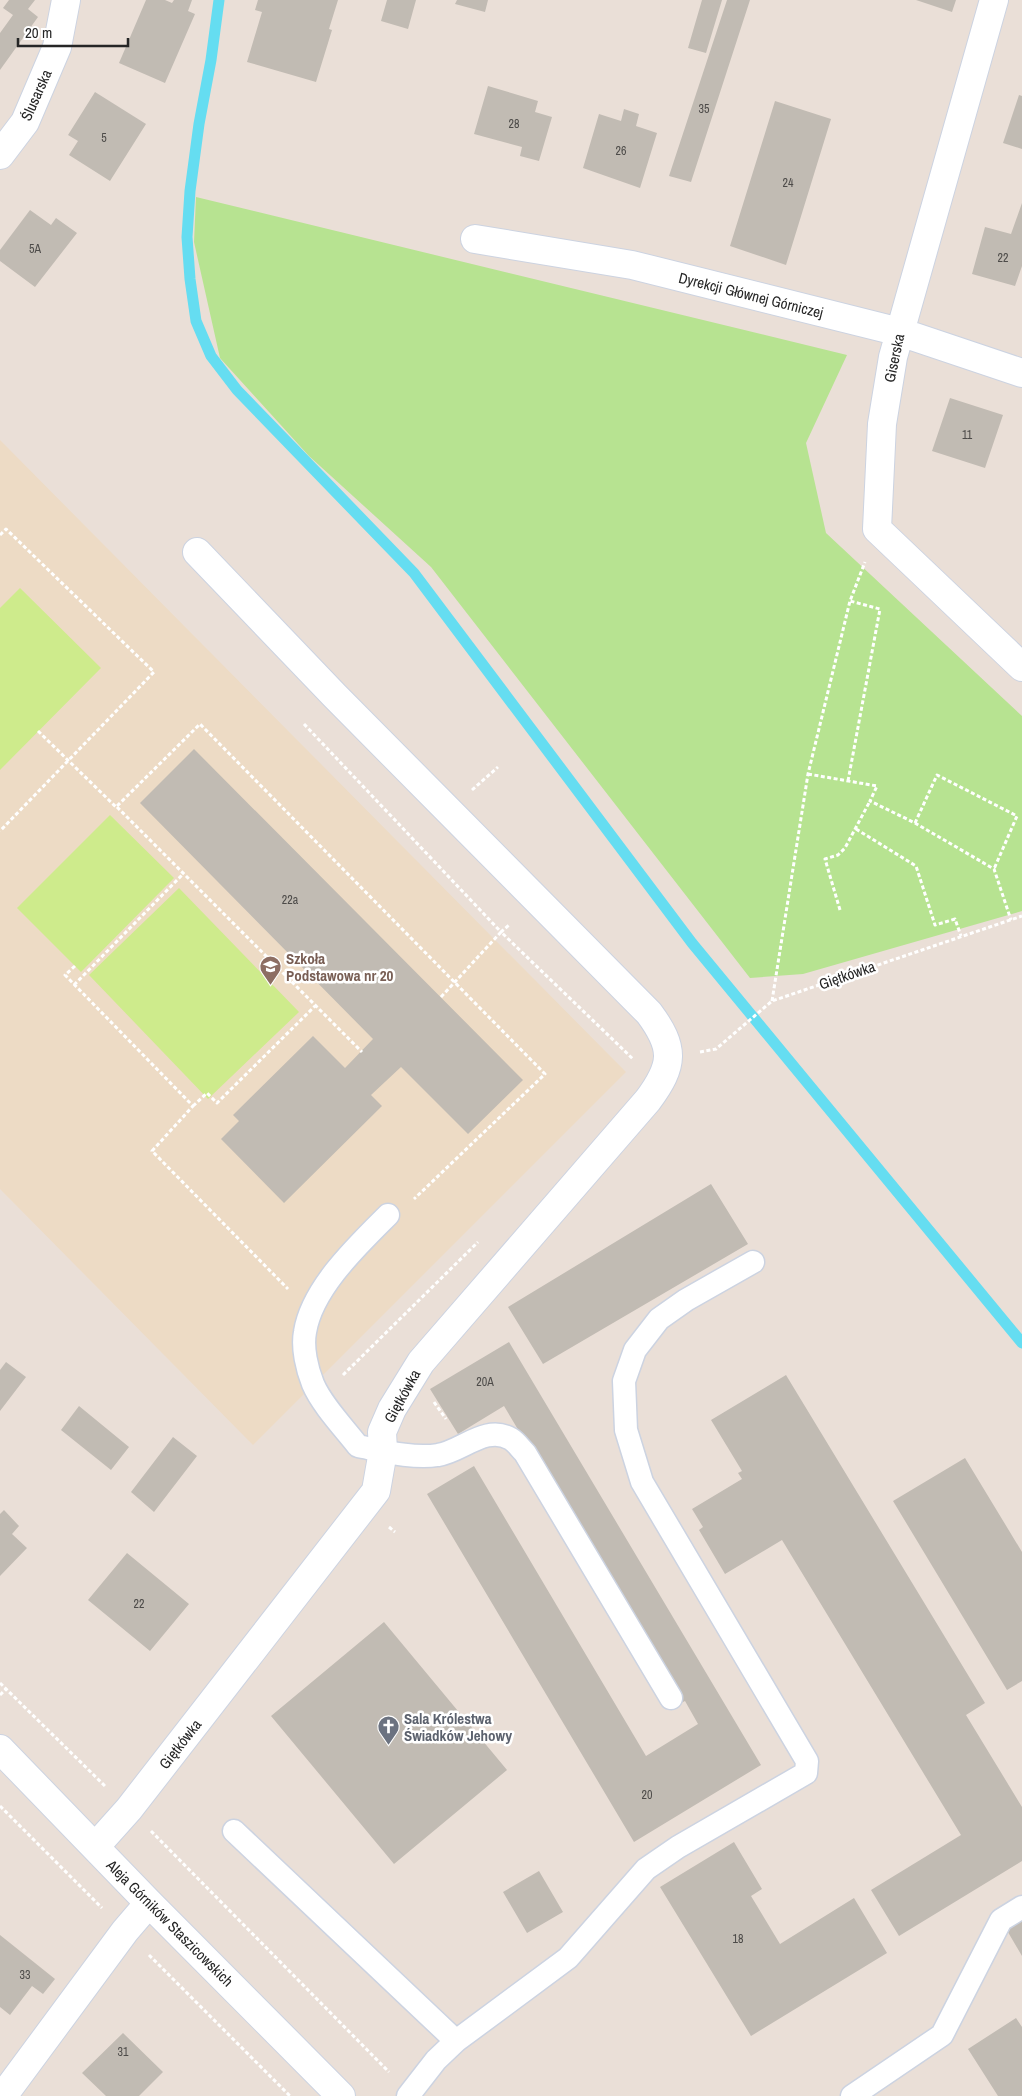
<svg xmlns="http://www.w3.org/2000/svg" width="1022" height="2096" viewBox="0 0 1022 2096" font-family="'Archivo Narrow',sans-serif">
<rect width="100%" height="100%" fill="#eadfd7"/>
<path fill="#eddbc5" d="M0,440L626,1072L253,1445L0,1189Z"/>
<path fill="#b7e391" d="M196,197L847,355L806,443L826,533L1022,716V911L803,974L750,978L431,567L309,456L220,358L194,242Z"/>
<path fill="#ceeb8c" d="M20,588L101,668L0,770V608Z
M110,815L174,878L81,972L17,908Z
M179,888L299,1012L208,1099L89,975Z"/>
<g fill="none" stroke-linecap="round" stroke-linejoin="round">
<path stroke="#65ddf1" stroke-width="11" d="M219,0L211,60L199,124L190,191L187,237L190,279L196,321L211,356L237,390L414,573L692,943L1022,1343"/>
</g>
<path fill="#c1bbb3" d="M9,0H35L28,9L38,17L0,70V33L13,15L3,8Z
M146,0H165L172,3L174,0H192L188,11L195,14L165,83L119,63Z
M258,0H338L329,29L332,30L316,82L247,62L262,12L255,10Z
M387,0H416L408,29L381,21Z
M457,0H488L485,12L455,4Z
M702,0H722L706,53L688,48Z
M727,0H750L691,182L669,176Z
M916,0H956L952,12Z
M488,86L538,101L535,112L552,117L539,161L520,156L522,147L474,134Z
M95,92L146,124L110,181L69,155L78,141L68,135Z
M1019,95L1022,96V149L1003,143Z
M775,101L831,119L786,265L730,246Z
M624,109L639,114L636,126L657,133L640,188L583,168L599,114L621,121Z
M1022,203V266L1015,286L972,274L985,227L1011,234Z
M30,210L51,225L56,218L77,233L35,287L0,261V250Z
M950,398L1003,415L985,468L932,451Z
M194,749L523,1080L468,1134L401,1067L371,1095L382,1106L284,1203L221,1139L239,1121L233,1115L313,1036L345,1068L373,1039L140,803Z
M711,1184L748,1244L543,1364L508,1307Z
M509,1342L761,1765L634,1842L427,1494L474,1466L646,1756L698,1724L685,1701L681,1703L504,1406L458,1434L430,1389Z
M6,1362L26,1377L0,1411V1370Z
M786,1375L985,1703L966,1715L1022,1807V1861L899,1936L871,1890L961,1835L782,1540L725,1574L699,1530L703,1527L692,1509L742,1479L738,1473L742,1471L711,1420Z
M79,1406L129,1447L111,1470L61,1430Z
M173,1437L197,1456L154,1512L131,1492Z
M965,1458L1022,1552V1681L1007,1690L893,1501Z
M4,1510L19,1526L12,1534L27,1548L0,1576V1514Z
M127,1553L189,1604L150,1651L88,1600Z
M384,1622L507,1770L394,1864L271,1716Z
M734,1842L762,1889L751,1896L780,1944L854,1898L887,1953L751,2036L660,1887Z
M539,1871L563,1912L527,1933L503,1892Z
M1022,1917V1956L1005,1927Z
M0,1935L55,1979L43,1994L32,1986L10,2015L0,2007Z
M1016,2018L1022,2027V2096H998L968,2049Z
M123,2033L163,2072L139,2096H106L82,2073Z"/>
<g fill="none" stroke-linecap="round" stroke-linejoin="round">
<defs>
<path id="lane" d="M388,1215C358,1245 312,1288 305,1332C302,1348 307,1369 313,1384C322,1405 344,1428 358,1446C383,1451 413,1459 438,1455C461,1452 486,1424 511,1439C516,1442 520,1448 525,1453L671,1698
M234,1831L456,2041L436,2060L408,2096
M456,2041L568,1958L646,1869L678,1847L806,1773L807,1761L642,1482L626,1430L624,1381L635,1350L659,1319L686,1300L753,1262
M852,2096L942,2035L1001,1920L1022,1907"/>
<path id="street" d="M994,0L893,357L882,424L877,529L1022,667
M0,155L25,122L57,47L66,0
M475,239L632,265L900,332L1022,373
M0,1749L149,1903L341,2096
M95,1847L129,1809L376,1491L383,1451L382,1432L392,1409L421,1362L648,1100C674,1065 675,1048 649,1013L335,696L197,552
M3,2096L125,1931L149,1903"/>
</defs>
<use href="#lane" stroke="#ccd3e1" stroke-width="25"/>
<use href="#street" stroke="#ccd3e1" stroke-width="30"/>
<path stroke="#fff" stroke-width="3" stroke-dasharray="4 2.5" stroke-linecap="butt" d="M0,535L6,529L154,672L0,831
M304,724L501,932L509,925
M38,731L116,807L200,724L545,1074L414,1199
M808,774L877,786L870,801L915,823L994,869L1011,920
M848,781L880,609L850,601
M472,790L498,767
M117,807L362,1052
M915,823L937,775L1017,816L994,869
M856,829L916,866L935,925L955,919L961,936
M840,910L825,859L838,855L845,848L870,801
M75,966L65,975L193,1106L152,1151L288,1289
M74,985L183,874
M441,997L501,932L634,1060
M772,1001L808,774L850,601L865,562
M700,1052L716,1049L772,1001L1022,916
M193,1106L207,1093L217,1103L315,1006
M343,1375L478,1242
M434,1402L446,1419
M389,1527L395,1532
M0,1683L106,1787
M0,1695L6,1689
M0,1806L102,1908
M151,1831L389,2072
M149,1955L290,2096"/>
<use href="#lane" stroke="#fff" stroke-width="22"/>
<use href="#street" stroke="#fff" stroke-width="28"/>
</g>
<defs>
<symbol id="school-pin" viewBox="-11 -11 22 30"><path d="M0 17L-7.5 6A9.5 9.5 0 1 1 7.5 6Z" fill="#8d6e63" stroke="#fff"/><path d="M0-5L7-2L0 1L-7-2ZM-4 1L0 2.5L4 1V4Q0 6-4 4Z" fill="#fff"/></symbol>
<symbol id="church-pin" viewBox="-11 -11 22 30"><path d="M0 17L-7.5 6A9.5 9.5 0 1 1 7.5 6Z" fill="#6b7280" stroke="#fff"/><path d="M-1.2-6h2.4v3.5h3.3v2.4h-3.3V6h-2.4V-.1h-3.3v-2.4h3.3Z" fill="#fff"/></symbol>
</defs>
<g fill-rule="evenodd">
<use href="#school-pin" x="258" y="954" width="25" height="34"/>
<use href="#church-pin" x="376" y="1714" width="25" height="34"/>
</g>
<g text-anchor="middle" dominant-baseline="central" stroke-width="5" stroke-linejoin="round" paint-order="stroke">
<g font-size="12" fill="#4d4b49">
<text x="704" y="109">35</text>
<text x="514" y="124">28</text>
<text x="104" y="138">5</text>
<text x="621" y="151">26</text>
<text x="788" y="183">24</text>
<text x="35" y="249">5A</text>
<text x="1003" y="258">22</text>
<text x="967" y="435">11</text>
<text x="290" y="900">22a</text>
<text x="485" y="1382">20A</text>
<text x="139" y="1604">22</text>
<text x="647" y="1795">20</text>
<text x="738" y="1939">18</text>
<text x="25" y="1975">33</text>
<text x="123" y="2052">31</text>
</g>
<g font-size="15" fill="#262626" stroke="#fff">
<text transform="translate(36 95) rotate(-66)">Ślusarska</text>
<text transform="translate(751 295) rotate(14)">Dyrekcji Głównej Górniczej</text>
<text transform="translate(894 358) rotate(-78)">Giserska</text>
<text transform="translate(847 975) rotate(-19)">Giętkówka</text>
<text transform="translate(402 1396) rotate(-61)">Giętkówka</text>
<text transform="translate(180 1744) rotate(-52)">Giętkówka</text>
<text transform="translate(170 1923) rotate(45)">Aleja Górników Staszicowskich</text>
</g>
<g font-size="15" font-weight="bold" fill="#785e54" stroke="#fff" text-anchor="start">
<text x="286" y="958">Szkoła<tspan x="286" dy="17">Podstawowa nr 20</tspan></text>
</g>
<g font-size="15" font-weight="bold" fill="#5b616d" stroke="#fff" text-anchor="start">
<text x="404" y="1718">Sala Królestwa<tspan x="404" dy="17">Świadków Jehowy</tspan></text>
</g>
</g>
<path d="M18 38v8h110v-8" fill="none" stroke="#262626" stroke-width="2.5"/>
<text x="25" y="38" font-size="15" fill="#262626" stroke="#ffffff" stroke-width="4" paint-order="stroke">20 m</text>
</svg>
